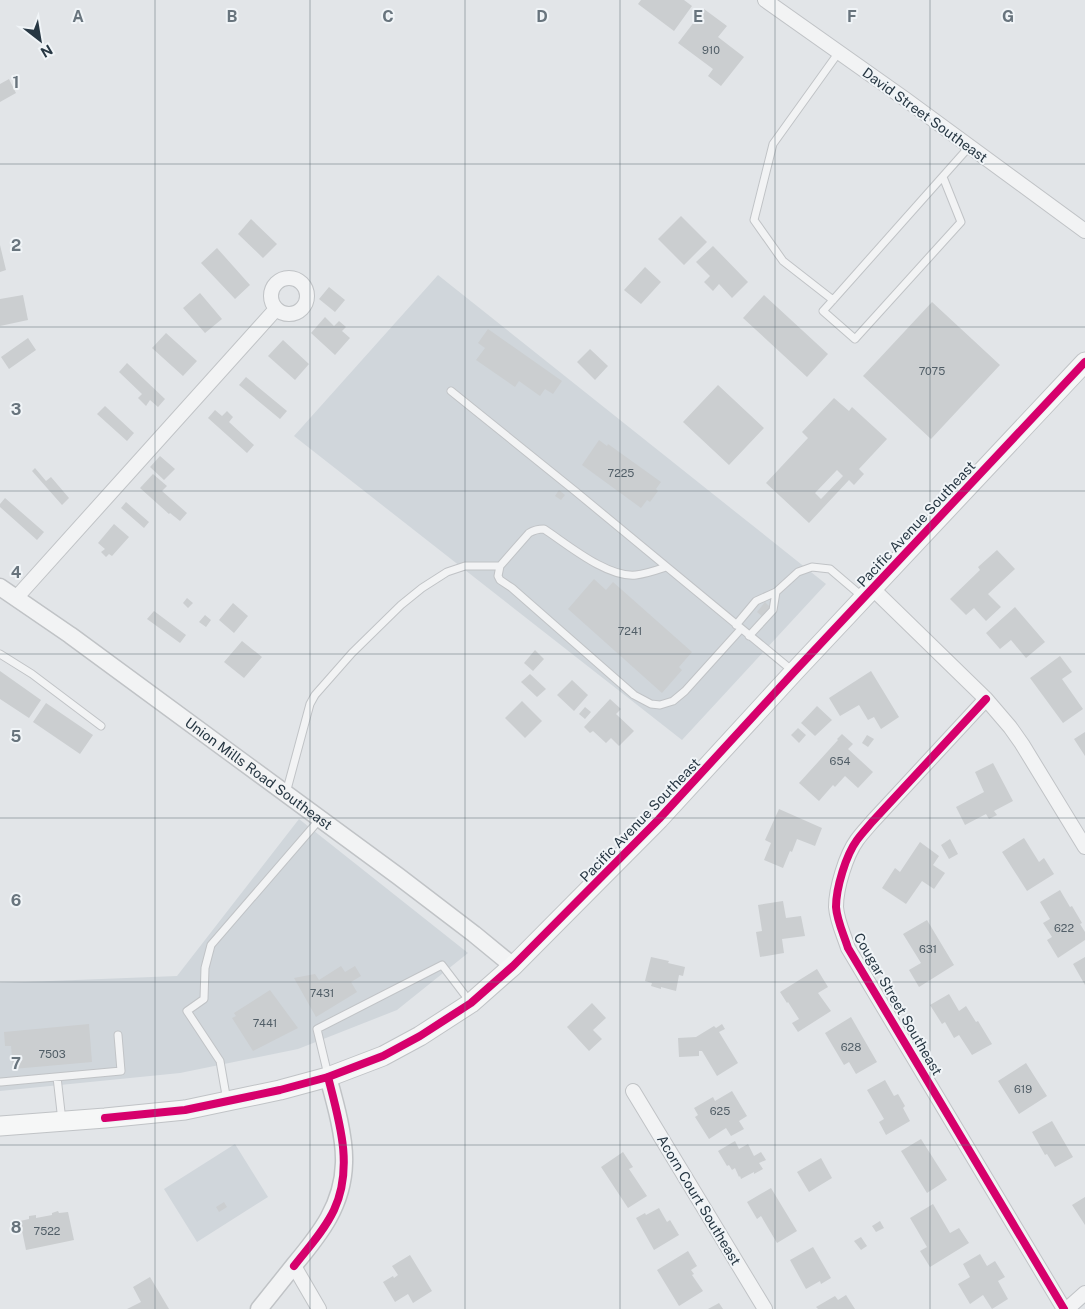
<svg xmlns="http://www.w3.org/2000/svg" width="1085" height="1309" viewBox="0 0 1085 1309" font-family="'Public Sans',sans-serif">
<rect width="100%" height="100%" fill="#e2e5e8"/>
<path fill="#d0d6db" d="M438,275L826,584L682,740L294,436Z
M299,819L468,953L397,1010L298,1049L180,1073L0,1091V983L177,976Z
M235,1144L268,1197L197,1242L164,1189Z"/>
<path fill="#cbced0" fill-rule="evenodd" d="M641,0H684L692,6L674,31L638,4Z
M704,9L727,26L718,37L744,57L721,86L708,76L713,69L678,43Z
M9,79L16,93L0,102V84Z
M681,216L707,242L684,265L658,239Z
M251,219L277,244L263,258L238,234Z
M0,245L6,270L0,272Z
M713,246L748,282L732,298L719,284L713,291L704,282L710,276L696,262Z
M217,248L250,285L235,299L201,263Z
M645,267L661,282L641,304L624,290Z
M329,287L345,300L335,312L319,299Z
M200,293L222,319L205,333L183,308Z
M23,295L28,320L0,326V299Z
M764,295L828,354L807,377L743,318Z
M932,302L1000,365L931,439L863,376Z
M325,317L334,326L339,321L346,327L342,331L350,338L335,355L311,333Z
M488,329L562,381L553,394L545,389L540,396L519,381L515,387L476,360L485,348L478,343Z
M166,333L197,361L183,376L152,348Z
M28,338L36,350L9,369L1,357Z
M283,340L309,364L295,380L268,356Z
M590,349L608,366L595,380L577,362Z
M127,363L165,399L158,407L150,400L146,406L138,398L142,394L119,372Z
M246,377L287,411L280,419L239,385Z
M718,385L764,428L729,465L683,422Z
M834,398L849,411L852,407L887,439L859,469L864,474L854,485L849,480L809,523L766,483L808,438L802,432ZM837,470L843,476L821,499L815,493Z
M105,406L134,433L127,441L97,414Z
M215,410L222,416L227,411L233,417L229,422L254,445L247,453L208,418Z
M599,440L607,446L608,444L661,482L656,489L658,491L650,502L647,500L641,508L582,465Z
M160,456L175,469L164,480L150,467Z
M35,468L46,481L51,477L69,498L62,505L32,471Z
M153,474L167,486L162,491L187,513L180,521L170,513L169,514L140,488Z
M559,490L565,495L561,500L555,496Z
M5,498L44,532L37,540L0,507V504Z
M126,502L149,522L144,528L121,508Z
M114,524L129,537L112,556L109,554L106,557L101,552L105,549L98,543Z
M997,550L1015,569L988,594L1001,607L986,621L974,608L966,615L950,599L980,570L978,567Z
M594,579L606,590L613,582L692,652L679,667L682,670L662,693L568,609Z
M187,598L193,603L188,608L183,603Z
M765,602L771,608L764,618L757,612Z
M233,603L248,616L234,633L219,620Z
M1015,607L1045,642L1026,658L1011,640L1000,649L986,633Z
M154,611L186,635L180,643L147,619Z
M205,615L211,620L206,627L199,622Z
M242,641L262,657L244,678L224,662Z
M535,650L544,659L533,671L524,663Z
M1060,656L1072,672L1062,679L1083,709L1063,723L1030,678Z
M0,671L41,700L29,718L0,699Z
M871,671L899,717L881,729L874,717L868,720L859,705L840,716L829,698Z
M530,674L546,689L537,697L521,682Z
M572,680L588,695L574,711L557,695Z
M610,699L621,709L616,714L634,731L619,746L611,738L606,743L593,731L590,733L584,727Z
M522,701L542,721L525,738L505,718Z
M46,703L93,735L80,754L33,722Z
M817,706L832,720L815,736L801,723Z
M585,707L591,712L585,719L579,714Z
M798,728L806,735L799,743L791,735Z
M1085,732V756L1074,739Z
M842,734L853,744L848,749L873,772L858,788L845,776L835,787L833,785L819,801L799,783L838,740L837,739Z
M867,735L874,739L868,747L862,743Z
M993,763L1013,801L994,811L997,815L989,819L986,814L965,825L956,807L984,792L975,772Z
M779,809L822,828L815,846L797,839L792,852L790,851L783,868L764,860L771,843L765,840Z
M1024,838L1039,862L1044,858L1054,874L1027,891L1002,852Z
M950,839L958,854L949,859L941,845Z
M920,842L939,856L933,865L945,873L934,889L922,881L906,904L882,888L895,868L900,872Z
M1060,890L1070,907L1072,906L1082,923L1080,924L1085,932V940L1058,958L1047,940L1052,937L1043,923L1050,919L1040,902Z
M783,901L786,918L801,916L805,936L782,939L784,953L760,957L756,932L762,931L758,905Z
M927,920L954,965L919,987L909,970L921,963L903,934Z
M651,957L669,961L668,963L685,967L683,976L679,975L676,991L661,987V989L651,986L652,983L645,981Z
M1085,957V985L1073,964Z
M341,966L345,972L355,966L361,976L351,982L357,992L316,1017L294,978L315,974L319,980Z
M817,969L828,987L818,993L831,1011L798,1032L792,1023L799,1019L788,1002L787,1003L780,992Z
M270,990L298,1028L253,1051L232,1018L236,1016L234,1013Z
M949,994L959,1011L966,1006L976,1022L978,1021L992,1044L972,1055L959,1035L954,1038L945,1022L942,1024L930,1005Z
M592,1003L606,1018L593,1030L602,1039L589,1051L567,1027Z
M851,1017L877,1062L856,1074L849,1062L844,1065L825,1033Z
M89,1024L92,1062L13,1069L11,1046H5L4,1032Z
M722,1024L725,1029L719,1032L738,1063L717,1076L702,1051H699V1056L679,1057L678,1038L696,1037L714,1026L716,1028Z
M1026,1063L1047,1096L1019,1114L998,1081Z
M885,1080L894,1096L898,1094L905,1106L903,1108L910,1121L886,1135L879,1122L884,1119L867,1090Z
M732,1091L747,1116L739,1121L744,1129L731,1136L726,1128L709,1139L695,1117L698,1115L694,1108L713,1097L715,1101Z
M1052,1121L1073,1157L1055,1167L1047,1154L1045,1155L1032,1132Z
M921,1139L947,1180L927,1193L901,1151Z
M735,1141L739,1149L748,1144L754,1156L761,1152L766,1160L759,1163L763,1169L754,1174V1172L741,1179L740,1176L739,1177L735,1168L732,1170L729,1165L727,1166L718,1151Z
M623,1152L633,1167L629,1169L647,1196L628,1208L601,1167Z
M821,1158L832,1178L809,1192L797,1172Z
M771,1188L797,1231L777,1243L761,1216L757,1219L747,1202Z
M1085,1197V1225L1072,1205Z
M224,1202L227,1207L219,1212L216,1207Z
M933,1204L950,1233L959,1228L969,1243L930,1267L920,1251L927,1247L910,1218Z
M659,1208L667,1222L670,1220L679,1235L654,1250L636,1218L645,1213L646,1215Z
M58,1211L59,1213L68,1212L74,1240L26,1250L20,1221L29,1219V1216L36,1215V1218L52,1215V1213Z
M880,1221L884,1228L876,1232L872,1226Z
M861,1237L867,1246L861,1250L854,1241Z
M813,1247L831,1278L821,1284L820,1281L806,1289L790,1260Z
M688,1251L697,1266L691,1270L694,1274L692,1275L703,1291L679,1306L657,1270Z
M980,1254L987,1266L995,1261L1005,1277L998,1281L1008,1299L992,1309L983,1295L970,1304L958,1284L970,1277L963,1264Z
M410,1255L432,1291L413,1303L408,1294L395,1302L383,1282L393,1276L394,1278L398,1275L392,1266Z
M150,1277L169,1309H127L141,1302L133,1287Z
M846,1295L855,1309H818L816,1307L835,1296L838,1300Z
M719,1303L723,1309H708Z"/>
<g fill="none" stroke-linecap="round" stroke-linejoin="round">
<defs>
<path id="service" d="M943,177L961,222L855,339L823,311L833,300L969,147
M833,300L783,261L754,220L773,144L839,52
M451,391L575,491L794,672
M666,567C657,570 646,574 636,575C607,578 567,544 544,529C538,529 534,530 529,533L500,566L498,576L500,580L512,588L634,695L651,704L660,705L673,701L685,691L741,629
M776,592L798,572L812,567L830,569L864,598
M736,625L756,601L776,592L773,610L749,636
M0,654L32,674L101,726
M286,793L310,704L315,695L352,653L401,605L422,588L447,572L465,566H500
M328,1075L317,1029L442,965L471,1003
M57,1077L62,1121
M1,1082L121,1071L118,1035
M227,1101L220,1061L187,1011L204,999L205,968L211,945L320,819"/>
<path id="minor" d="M765,0L905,99L1085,231
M271 296a18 18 0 1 1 36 0a18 18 0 1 1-36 0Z
M872,588L986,699L1010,727L1022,744L1085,847
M16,598L276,309
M986,699L872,822C867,828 862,833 857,840C846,855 836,888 836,907C837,921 844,935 848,948L1064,1309
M633,1091L765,1309
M294,1266L319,1309
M1067,1309L1085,1293"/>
<g id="tertiary">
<path id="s1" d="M0,587L70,635L398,876L474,934L513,966"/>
<path d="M259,1309C271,1294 283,1279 295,1264C320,1234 343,1205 344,1163C345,1137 335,1102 328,1077"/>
</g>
<path id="secondary" d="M0,1126L105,1118L185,1110L280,1090L328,1077L383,1056L420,1036L471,1003L513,966L659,819L794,672L1085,362"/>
</defs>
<use href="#service" stroke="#c0c3c6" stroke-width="9"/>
<use href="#minor" stroke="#c0c3c6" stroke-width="16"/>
<use href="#tertiary" stroke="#c0c3c6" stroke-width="19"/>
<use href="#secondary" stroke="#c0c3c6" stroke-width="21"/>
<use href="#service" stroke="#f2f3f4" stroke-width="7"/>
<use href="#minor" stroke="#f2f3f4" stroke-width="14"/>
<use href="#tertiary" stroke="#f2f3f4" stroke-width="16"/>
<use href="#secondary" stroke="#f6f7f7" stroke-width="19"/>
<defs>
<path id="cycleway" d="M986,699L872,822C867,828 862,833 857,840C846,855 836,888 836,907C837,921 844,935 848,948L1064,1309
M105,1118L185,1110L280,1090L328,1077L383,1056L420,1036L471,1003L513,966L659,819L794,672L1085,362
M294,1266C308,1248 324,1231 334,1210C354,1167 339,1120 328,1077"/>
</defs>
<use href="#cycleway" stroke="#f0f4f7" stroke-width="11"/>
<use href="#cycleway" stroke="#d6006c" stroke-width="8"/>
</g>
<path fill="none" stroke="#68747d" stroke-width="1" stroke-opacity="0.55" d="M155,0V1309M310,0V1309M465,0V1309M620,0V1309M775,0V1309M930,0V1309M0,164H1085M0,327H1085M0,491H1085M0,654H1085M0,818H1085M0,982H1085M0,1145H1085"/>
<g text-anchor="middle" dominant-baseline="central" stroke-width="4" stroke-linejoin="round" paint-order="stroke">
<g font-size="11" fill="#515e67">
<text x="711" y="50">910</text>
<text x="932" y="371">7075</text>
<text x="621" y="473">7225</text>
<text x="630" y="631">7241</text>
<text x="840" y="761">654</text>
<text x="1064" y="928">622</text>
<text x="928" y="949">631</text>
<text x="322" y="993">7431</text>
<text x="265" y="1023">7441</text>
<text x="851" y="1047">628</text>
<text x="52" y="1054">7503</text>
<text x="1023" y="1089">619</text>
<text x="720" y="1111">625</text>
<text x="47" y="1231">7522</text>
</g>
<g font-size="14" fill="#273743" stroke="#f0f4f7">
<text transform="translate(925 115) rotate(36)">David Street Southeast</text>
<text transform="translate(916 524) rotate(-47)">Pacific Avenue Southeast</text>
<text stroke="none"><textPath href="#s1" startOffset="319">Union Mills Road Southeast</textPath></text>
<text transform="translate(640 820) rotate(-46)">Pacific Avenue Southeast</text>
<text transform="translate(898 1004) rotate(60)">Cougar Street Southeast</text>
<text transform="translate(699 1200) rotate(59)">Acorn Court Southeast</text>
</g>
</g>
<g font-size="16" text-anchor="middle" font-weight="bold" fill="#68747d" stroke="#f0f4f7" stroke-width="4" stroke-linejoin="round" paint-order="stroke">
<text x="78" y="22">A</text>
<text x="232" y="22">B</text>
<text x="388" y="22">C</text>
<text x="542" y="22">D</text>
<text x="698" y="22">E</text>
<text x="852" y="22">F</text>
<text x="1008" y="22">G</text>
<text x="16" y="88">1</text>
<text x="16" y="251">2</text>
<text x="16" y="415">3</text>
<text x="16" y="578">4</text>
<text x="16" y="742">5</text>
<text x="16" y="906">6</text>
<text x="16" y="1069">7</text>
<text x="16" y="1233">8</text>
</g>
<g transform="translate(40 40) rotate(149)" stroke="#f0f4f7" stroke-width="4" paint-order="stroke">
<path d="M0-4L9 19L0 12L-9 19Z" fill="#273743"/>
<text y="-8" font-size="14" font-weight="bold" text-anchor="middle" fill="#273743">N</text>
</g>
</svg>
